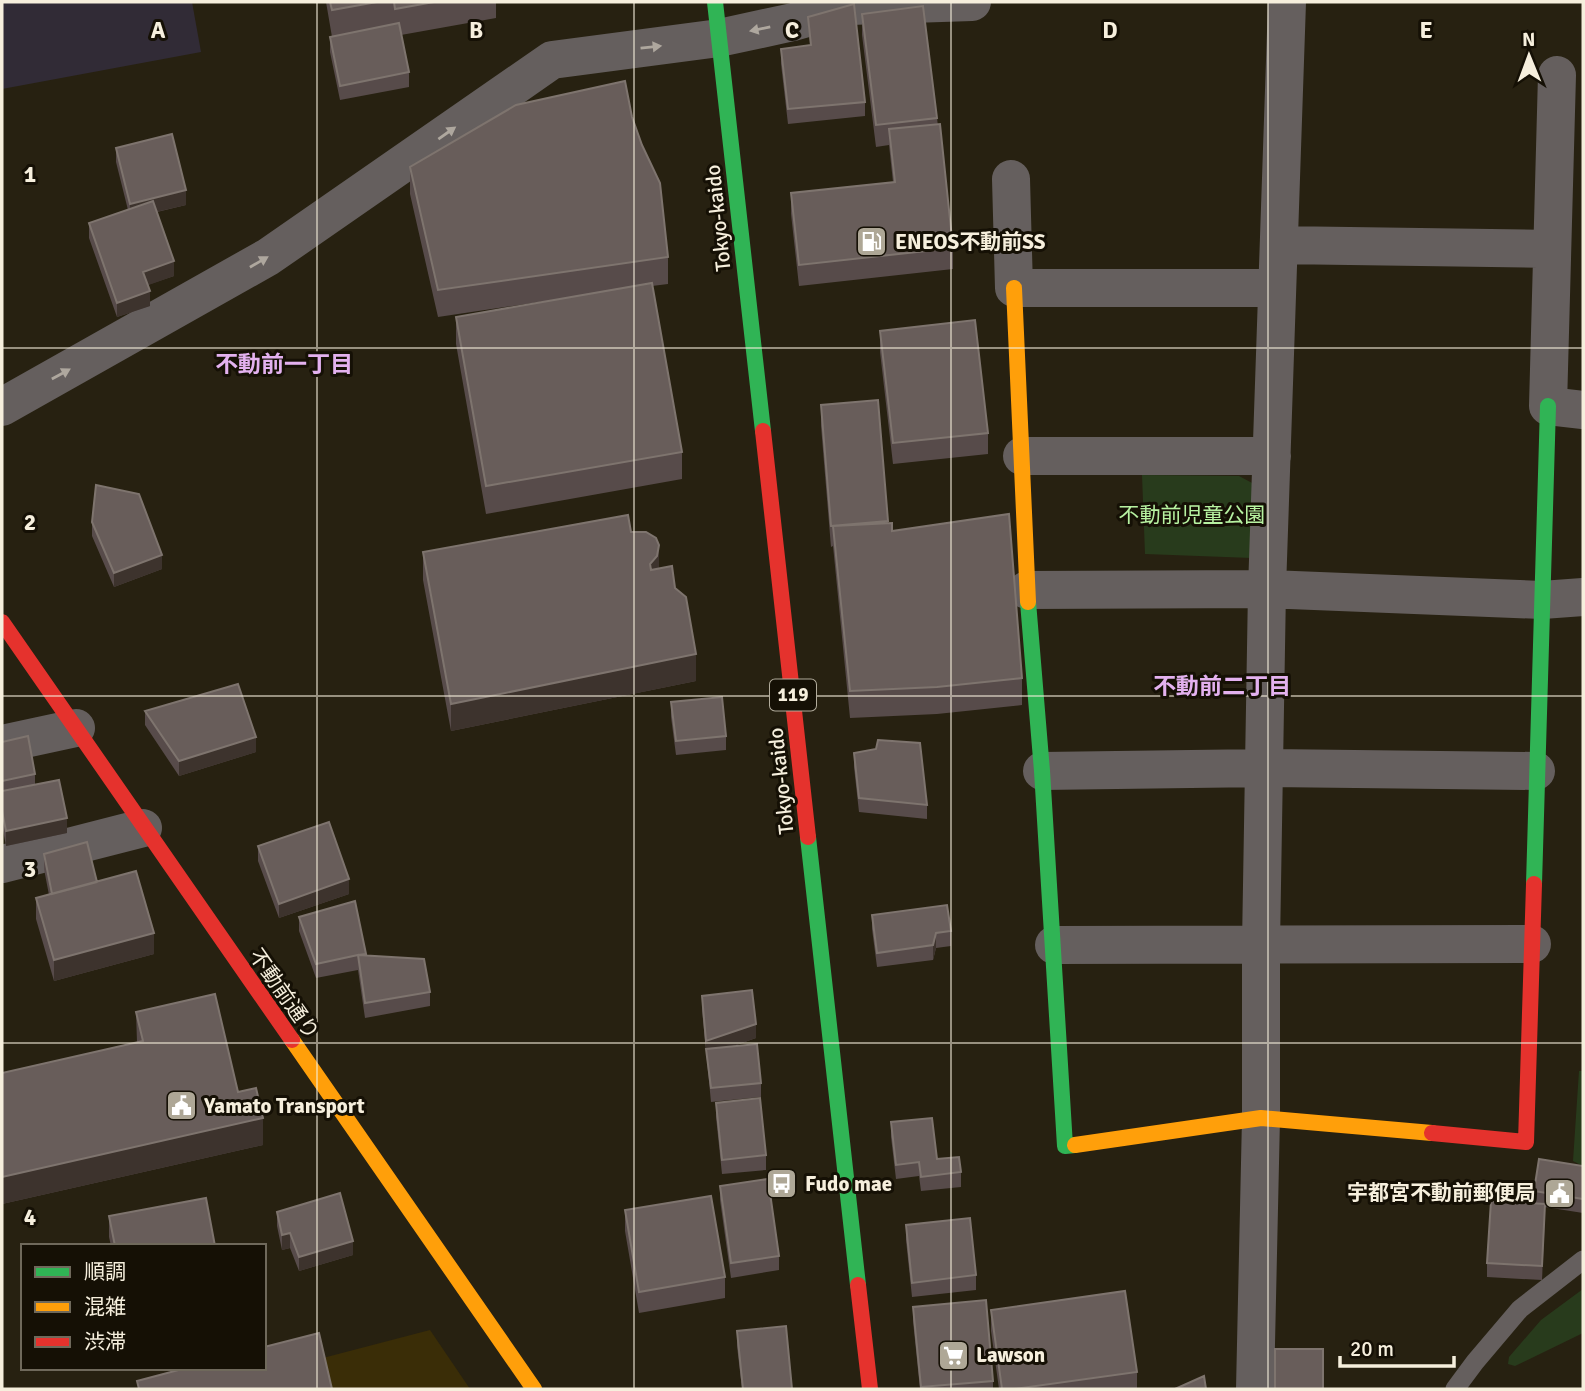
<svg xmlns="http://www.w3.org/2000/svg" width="1585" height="1391" viewBox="0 0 1585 1391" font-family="Signika,'Noto Sans JP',sans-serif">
<rect width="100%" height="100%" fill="#272111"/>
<path fill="#3a2d07" d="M430,1330L470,1389H204Z"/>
<path fill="#312b36" d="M2,2H192L201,52L2,89Z"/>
<path fill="#283b1c" d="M1142,475L1239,476L1254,484L1252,558L1145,554Z
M1579,1071H1583V1166L1573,1161Z
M1583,1289V1333L1515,1366L1508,1364L1509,1357L1541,1320Z"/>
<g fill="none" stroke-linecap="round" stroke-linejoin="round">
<path stroke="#655f5e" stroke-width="19" d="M1455,1389L1475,1362L1520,1309L1583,1260"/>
<path stroke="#655f5e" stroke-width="38" d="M1557,75L1548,406L1583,410
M1011,179L1014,288H1277
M1279,245L1552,249
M2,407L268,257L552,60L719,38L793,22L850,6L972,2
M1022,456H1272
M1027,590L1267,589L1542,600L1583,597
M2,744L76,728
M1042,771L1265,768L1536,771
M2,864L143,828
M1054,945L1532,944
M1255,1389L1261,1118V944L1267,589L1287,2"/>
<path stroke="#30b455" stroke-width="16" d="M715,2L763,431
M1028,602L1042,771L1065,1146L1075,1145
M808,837L858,1285
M1534,884L1548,406"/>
<path stroke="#ff9f0a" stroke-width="16" d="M1014,288L1028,602
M292,1040L534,1389
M1075,1145L1261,1118L1432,1133"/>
<path stroke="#e5322d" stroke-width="16" d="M763,431L808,837
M2,622L292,1040
M1432,1133L1526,1142L1534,884
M858,1285L870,1389"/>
</g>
<path fill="#574b4a" d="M326,2H496V18L401,35L409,72V87L340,100L330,52V37H332Z
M862,14L937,118L953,248V269L799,286L791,214V193L893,182L889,145L876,147L862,35Z
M808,17L865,102V116L788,124L781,64V49L810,45Z
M632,117L668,257V284L652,286L682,452V479L486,514L456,344V317L546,301L438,317L410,194V167Z
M116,148L186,205L157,212L174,276L147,285L150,306L117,317L89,238V223L128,210L116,162Z
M880,331L988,433V454L893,464L880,352Z
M821,405L888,521V524L892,531L1022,678V705L937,714L850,718L833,546L831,547L821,426Z
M92,522L162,569L114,587L92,536Z
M631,532L675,588L696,681L451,731L423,580V552Z
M671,702L726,736V750L676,755L671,717Z
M145,711L256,752L179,776L145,725Z
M2,742L35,774V784L67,833L6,846L2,825Z
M854,753L927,805V819L859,812L854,767Z
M258,846L349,894L279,918L258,861Z
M44,854L97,882L154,954L54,981L36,919V898L49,895L44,869Z
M872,915L951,931V946L936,948L933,960L877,967L872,929Z
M299,917L366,954V956L430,992V1006L365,1018L358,970L316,978L299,931Z
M702,996L756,1038L731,1047L761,1083V1097L711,1102L702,1010Z
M136,1012L238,1092L263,1145L2,1204V1073L137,1042Z
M716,1103L766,1155V1170L722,1174L716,1117Z
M891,1122L937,1159L961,1172V1187L921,1191L919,1176L896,1179L891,1137Z
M1583,1166V1213L1545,1207L1542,1280L1487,1277V1263L1534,1204V1191Z
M720,1186L779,1256V1270L731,1278L720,1200Z
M625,1210L725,1277V1298L639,1313L625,1231Z
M277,1212L353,1255L299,1271L290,1248L282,1250L277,1226Z
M109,1216L215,1246H111L109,1237Z
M906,1225L976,1275V1290L912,1297L906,1240Z
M913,1307L993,1381V1389H920L913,1321Z
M991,1310L1137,1372V1389H999L991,1331Z
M737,1331L792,1389H742L737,1346Z"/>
<path fill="#3d332d" d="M186,190V205L130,218V204Z
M174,261V276L143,287V272Z
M150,291V306L117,317V303Z
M659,545V572L650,591V564Z
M162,555V569L114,587V573Z
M696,654V681L451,731V704Z
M256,737V752L179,776V761Z
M67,818V833L6,846V831Z
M349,879V894L279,918V904Z
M154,933V954L54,981V960Z
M936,933V948L933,960V945Z
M756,1024V1038L707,1055L706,1049V1055V1041Z
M263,1118V1145L2,1204V1177Z
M1545,1204V1219L1542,1280V1266Z
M290,1233V1248L282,1250V1235Z
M353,1241V1255L299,1271V1257Z"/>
<path fill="#685d5a" stroke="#7e746e" stroke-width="2" d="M330,2H377L332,10Z
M394,2H434L395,9Z
M854,4L865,102L788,109L781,49L811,45L808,17Z
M923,6L937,118L876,125L862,14Z
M399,23L409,72L340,86L330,37Z
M625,81L632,117L642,145L660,183L668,257L438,290L410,167L516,105Z
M940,124L953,248L799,265L791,193L895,182L889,129Z
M172,134L186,190L130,204L116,148Z
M153,201L174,261L143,272L150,291L117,303L89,223Z
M652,283L682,452L486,486L456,317Z
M975,320L988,433L893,443L880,331Z
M878,400L888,521L831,526L821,405Z
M96,485L139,494L162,555L114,573L92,522Z
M1009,514L1022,678L937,687L850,691L833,526L892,523V531Z
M628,515L631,532H646L656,538L659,545L657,556L650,564L651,570L672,566L675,588L686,597L696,654L451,704L423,552Z
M238,684L256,737L179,761L145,711Z
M722,697L726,736L676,741L671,702Z
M28,736L35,774L2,781V742Z
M878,740L920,743L927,805L859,798L854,753L876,749Z
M59,780L67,818L6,831L2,811V791Z
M329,822L349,879L279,904L258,846Z
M87,842L97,882L52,894L44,854Z
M136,871L154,933L54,960L36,898Z
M355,901L366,954L358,955L424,959L430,992L365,1003L358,955L316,964L299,917Z
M947,905L951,931L936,933L933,945L877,953L872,915Z
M752,990L756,1024L706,1041L702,996Z
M215,994L238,1092L256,1088L263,1118L2,1177V1073L143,1041L136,1012Z
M757,1044L761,1083L711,1088L706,1049Z
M760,1098L766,1155L722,1160L716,1103Z
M932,1118L937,1159L959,1157L961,1172L921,1177L919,1162L896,1165L891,1122Z
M1539,1159L1583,1166V1199L1534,1191Z
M768,1179L779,1256L731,1263L720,1186Z
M340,1193L353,1241L299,1257L290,1233L282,1235L277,1212Z
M711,1196L725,1277L639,1292L625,1210Z
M206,1198L215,1246H115L109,1216Z
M1491,1201L1545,1204L1542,1266L1487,1263Z
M970,1218L976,1275L912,1283L906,1225Z
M1125,1291L1137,1372L1014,1389H1002L991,1310Z
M986,1300L993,1381L921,1387L913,1307Z
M786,1326L792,1389H743L737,1331Z
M319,1333L332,1389H139L137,1381L186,1368H264V1347Z
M1275,1349H1323V1389H1275Z
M1204,1376L1206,1389H1175Z"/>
<defs><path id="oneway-solid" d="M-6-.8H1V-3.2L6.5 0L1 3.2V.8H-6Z" transform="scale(1.75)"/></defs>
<g fill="#aea79e">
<use href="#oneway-solid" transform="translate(760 29) rotate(168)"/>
<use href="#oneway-solid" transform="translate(651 47) rotate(-6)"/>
<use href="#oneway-solid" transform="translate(447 133) rotate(-35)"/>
<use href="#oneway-solid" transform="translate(259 262) rotate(-30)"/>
<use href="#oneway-solid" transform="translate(61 374) rotate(-29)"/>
</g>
<path fill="none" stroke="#f6efdd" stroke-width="2" stroke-opacity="0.55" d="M317,2V1389M634,2V1389M951,2V1389M1268,2V1389M2,348H1583M2,696H1583M2,1043H1583"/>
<defs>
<symbol id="fuel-square" viewBox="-11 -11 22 22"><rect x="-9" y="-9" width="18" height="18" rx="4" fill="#aea796" stroke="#151005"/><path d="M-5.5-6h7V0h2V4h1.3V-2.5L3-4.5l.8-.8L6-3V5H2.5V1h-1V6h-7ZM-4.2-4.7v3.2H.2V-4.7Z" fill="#fff"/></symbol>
<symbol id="civic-square" viewBox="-11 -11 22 22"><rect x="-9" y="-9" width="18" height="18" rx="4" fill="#aea796" stroke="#151005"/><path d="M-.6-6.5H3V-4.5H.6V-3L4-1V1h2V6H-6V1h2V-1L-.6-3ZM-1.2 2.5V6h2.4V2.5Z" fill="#fff"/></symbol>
<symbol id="bus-square" viewBox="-11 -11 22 22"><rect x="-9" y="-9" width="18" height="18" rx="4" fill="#aea796" stroke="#151005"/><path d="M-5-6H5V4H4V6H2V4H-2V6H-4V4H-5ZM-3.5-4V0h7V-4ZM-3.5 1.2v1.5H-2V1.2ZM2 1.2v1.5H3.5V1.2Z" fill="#fff"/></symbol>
<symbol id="supermarket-square" viewBox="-11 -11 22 22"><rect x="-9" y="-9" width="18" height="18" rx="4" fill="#aea796" stroke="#151005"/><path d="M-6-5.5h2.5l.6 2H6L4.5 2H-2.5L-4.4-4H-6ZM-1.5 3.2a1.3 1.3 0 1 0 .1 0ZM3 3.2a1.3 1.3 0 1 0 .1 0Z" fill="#fff"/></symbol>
</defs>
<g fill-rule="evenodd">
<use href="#fuel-square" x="854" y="224" width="35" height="35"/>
<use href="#civic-square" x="164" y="1088" width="35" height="35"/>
<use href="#bus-square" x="764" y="1166" width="35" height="35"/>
<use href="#civic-square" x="1542" y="1176" width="35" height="35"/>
<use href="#supermarket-square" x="936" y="1338" width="35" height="35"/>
</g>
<g text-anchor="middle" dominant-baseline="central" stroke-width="6" stroke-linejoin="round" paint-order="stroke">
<rect fill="#151005" stroke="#b2ac9c" stroke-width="2" x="770" y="679.5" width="46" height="31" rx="5"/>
<g font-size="19" font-weight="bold" fill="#f6efdd">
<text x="793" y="695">119</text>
</g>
<g font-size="21" fill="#f6efdd" stroke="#151005">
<text transform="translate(718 218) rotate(-96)">Tokyo-kaido</text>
<text transform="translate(781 781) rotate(-96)">Tokyo-kaido</text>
<text transform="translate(284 994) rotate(55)">不動前通り</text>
</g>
<g font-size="21" font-weight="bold" fill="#f6efdd" stroke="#151005" text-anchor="start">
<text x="895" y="242">ENEOS不動前SS</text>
<text x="204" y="1106">Yamato Transport</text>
<text x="805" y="1184">Fudo mae</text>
<text x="1536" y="1193" text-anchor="end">宇都宮不動前郵便局</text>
<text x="976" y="1355">Lawson</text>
</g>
<g font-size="21" fill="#b7f2a1" stroke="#151005">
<text x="1192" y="515">不動前児童公園</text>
</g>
<g font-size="23" font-weight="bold" fill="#e3b1ef" stroke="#151005">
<text x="284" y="364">不動前一丁目</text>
<text x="1222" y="686">不動前二丁目</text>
</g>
</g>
<g font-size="23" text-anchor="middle" font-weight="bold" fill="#f6efdd" stroke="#151005" stroke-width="6" stroke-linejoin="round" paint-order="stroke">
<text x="158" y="38">A</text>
<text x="476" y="38">B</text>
<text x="792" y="38">C</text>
<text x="1110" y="38">D</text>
<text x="1426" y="38">E</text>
<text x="30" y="182">1</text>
<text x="30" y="530">2</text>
<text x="30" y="877">3</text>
<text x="30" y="1225">4</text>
</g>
<rect width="1585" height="1391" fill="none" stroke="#f6efdd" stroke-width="7"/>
<rect x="21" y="1244" width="245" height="126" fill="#151005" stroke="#6f695b" stroke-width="2"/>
<rect x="35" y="1267" width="35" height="10" fill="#30b455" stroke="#6f695b" stroke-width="2"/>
<text x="84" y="1279" font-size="21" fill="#f6efdd">順調</text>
<rect x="35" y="1302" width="35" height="10" fill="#ff9f0a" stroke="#6f695b" stroke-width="2"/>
<text x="84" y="1314" font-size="21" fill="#f6efdd">混雑</text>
<rect x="35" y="1337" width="35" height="10" fill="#e5322d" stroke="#6f695b" stroke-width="2"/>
<text x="84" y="1349" font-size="21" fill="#f6efdd">渋滞</text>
<g transform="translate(1529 56) rotate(359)" stroke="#151005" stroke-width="5" paint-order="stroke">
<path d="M0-5L12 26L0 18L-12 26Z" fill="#f6efdd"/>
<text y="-10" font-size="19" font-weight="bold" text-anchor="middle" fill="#f6efdd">N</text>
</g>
<path d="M1340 1356v10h114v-10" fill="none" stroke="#f6efdd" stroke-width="3.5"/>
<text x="1350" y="1356" font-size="21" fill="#f6efdd" stroke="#151005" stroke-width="5" paint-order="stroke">20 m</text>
</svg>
